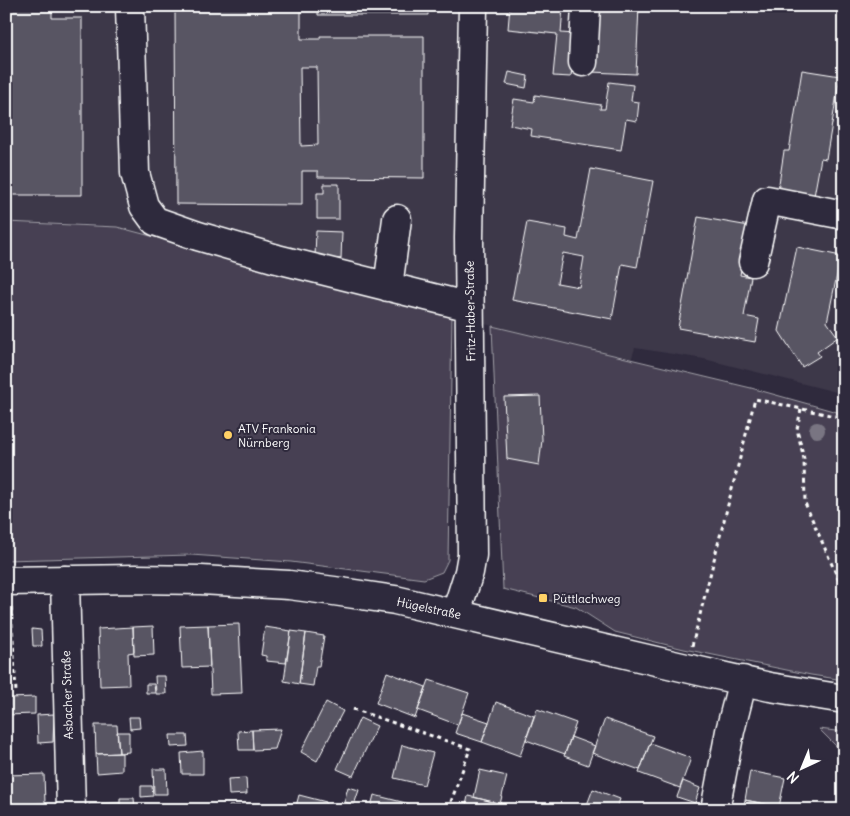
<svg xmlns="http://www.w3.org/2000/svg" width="850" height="816" viewBox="0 0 850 816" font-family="Delius,sans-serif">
<rect width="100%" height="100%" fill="#2f2a3d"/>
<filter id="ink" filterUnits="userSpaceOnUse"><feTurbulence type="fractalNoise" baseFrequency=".02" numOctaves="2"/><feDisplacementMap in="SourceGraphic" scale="10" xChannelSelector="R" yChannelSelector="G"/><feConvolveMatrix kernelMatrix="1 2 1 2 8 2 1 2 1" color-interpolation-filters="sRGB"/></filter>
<g filter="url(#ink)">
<path fill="#3c3749" d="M6,6H844V394L704,359L635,348L631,360L452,316L98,225L6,222Z"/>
<path fill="#464152" stroke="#a2a0a8" d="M6,222L117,227L452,316L448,560L442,572L424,579L291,562L191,555L6,560Z
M492,326L751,388L844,414V680L811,675L684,649L615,632L576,607L503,589Z
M819,729L844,732V754Z"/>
<path fill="#595564" stroke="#fff" fill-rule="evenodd" d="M6,6H52V18H82V195H6Z
M175,6H301V39H320V36H424V178L318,177V171H302V205L176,204ZM300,67H317L318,145L301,146Z
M318,6H428V15H318Z
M510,6H563L561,33L575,34L571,77L553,76L557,34L508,29Z
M594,6H639L636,74L591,72Z
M802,70L840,76L826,159L821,158L814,196L778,190L784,151H789Z
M509,72L528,76L526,88L506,84Z
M609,82L633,85L631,101L639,102L637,121L626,119L621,150L531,136L532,129L510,125L514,99L534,102L535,95L601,105L600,109H605Z
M591,169L653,181L637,267L622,264L612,319L512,300L527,222L567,229L566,237L578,240ZM563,253L584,257L579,287L557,283Z
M324,184H339V219H317V193H324Z
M698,217L749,226L740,275L751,277L744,316L759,319L755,342L678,328Z
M316,231L342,232L341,259L315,257Z
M797,247L841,256L827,322L838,337L817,352L820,356L802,367L779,331Z
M540,396L542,440L539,465L507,459L504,397Z
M239,624L242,693L211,694L208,625Z
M208,625L210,667L182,668L180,626Z
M153,626L154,655L134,656L133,627Z
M133,627L134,652L128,653L129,685L100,686L98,629Z
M265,627L291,631L286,663L266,661V656L261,655Z
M32,629L41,630L42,646H33Z
M291,631L306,633L299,684L284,681Z
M306,633L324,636L319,666H316L313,686L299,684Z
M12,653V673H8L9,706H6V654Z
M387,672L426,687L415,718L376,703Z
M155,676H165L166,694H156Z
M429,680L469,693L458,725L418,710Z
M146,684H154L155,693H146Z
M35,697V714L6,715V706H9V698Z
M326,702L343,711L317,761L301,752Z
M496,702L534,716L520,756L482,742Z
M537,709L576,723L565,754L526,740Z
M462,713L489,722L482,742L455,733Z
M54,714L53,742L38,743L37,715Z
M129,717H139L140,728L130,729Z
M360,718L377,726L353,776L337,769Z
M605,719L653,736L640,770L592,753Z
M95,725H117L119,753L96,754Z
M281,729L275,749L253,750L252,730Z
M252,730L253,750H239L238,731Z
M117,732H129V752L119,753Z
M170,735H187L188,746L171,747Z
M571,737L595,746L588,765L564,756Z
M650,743L691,758L680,788L639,773Z
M402,745L433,753L424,785L394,778Z
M203,751V774H182L181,753Z
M122,753V771L97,773L96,754Z
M153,769H166L167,794H154Z
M480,770L507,776L500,804L474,797Z
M750,771L785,778L779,807L745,800Z
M44,774L45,803L6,805V775Z
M246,778L247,794L229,795L228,779Z
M683,781L700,788L695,803L677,797Z
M141,786H152L153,796L141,797Z
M348,787L359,790L354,805L344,802Z
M593,789L620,799L616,810H585Z
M299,795L326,802L324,810H295Z
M374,795L410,804L409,810H370Z
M468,796L498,803L496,810H465Z
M120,798H134L135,810H120Z
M745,800L779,807V810H743Z
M120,803V810H89V804Z
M255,805L256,807H266V810H229V806Z"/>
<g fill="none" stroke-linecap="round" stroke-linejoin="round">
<defs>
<path id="minor" d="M130,6L135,173L144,206L155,221L198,236L277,259L470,307
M583,62L586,6
M753,262L767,200L844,215
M388,287L397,219
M65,580L71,810
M6,581L136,579L201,580L289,585L334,591L395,600L686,668L770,687L844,699
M456,613L469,572L472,555L469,238L473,6
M715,810L730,731L743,680"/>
</defs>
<use href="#minor" stroke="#fff" stroke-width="31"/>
<path stroke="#fff" stroke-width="3" stroke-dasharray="4 4" stroke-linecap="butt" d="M801,409L797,429L804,459L805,503L844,592
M11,607L16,692
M692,646L755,399L844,418
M353,709L470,749L448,810"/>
<use href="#minor" stroke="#2f2a3d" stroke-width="28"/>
</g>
<circle fill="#797582" cx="817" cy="430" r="8"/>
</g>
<g fill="#ffd166" stroke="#2f2a3d" stroke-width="2">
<circle cx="228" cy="435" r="5"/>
<rect x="538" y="593" width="10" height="10" rx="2.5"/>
</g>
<g text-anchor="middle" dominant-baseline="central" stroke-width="4" stroke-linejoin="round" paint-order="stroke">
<g font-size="12" fill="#fff" stroke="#2f2a3d">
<text transform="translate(470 311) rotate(-91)">Fritz-Haber-Straße</text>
<text transform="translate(429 608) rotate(12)">Hügelstraße</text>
<text transform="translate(67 695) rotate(-92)">Asbacher Straße</text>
</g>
<g font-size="12" fill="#fff" stroke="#2f2a3d" text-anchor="start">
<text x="238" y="428">ATV Frankonia<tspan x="238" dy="14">Nürnberg</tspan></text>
<text x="553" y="598">Püttlachweg</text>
</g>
</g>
<rect width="850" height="816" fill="none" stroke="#2f2a3d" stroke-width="25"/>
<rect x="12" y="12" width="825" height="791" fill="none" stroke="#fff" stroke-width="2" filter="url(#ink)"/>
<g transform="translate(802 768) rotate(224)" stroke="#2f2a3d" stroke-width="4" paint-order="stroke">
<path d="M0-4L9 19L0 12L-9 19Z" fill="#ffffff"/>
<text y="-8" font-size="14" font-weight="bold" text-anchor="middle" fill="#ffffff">N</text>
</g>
</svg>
